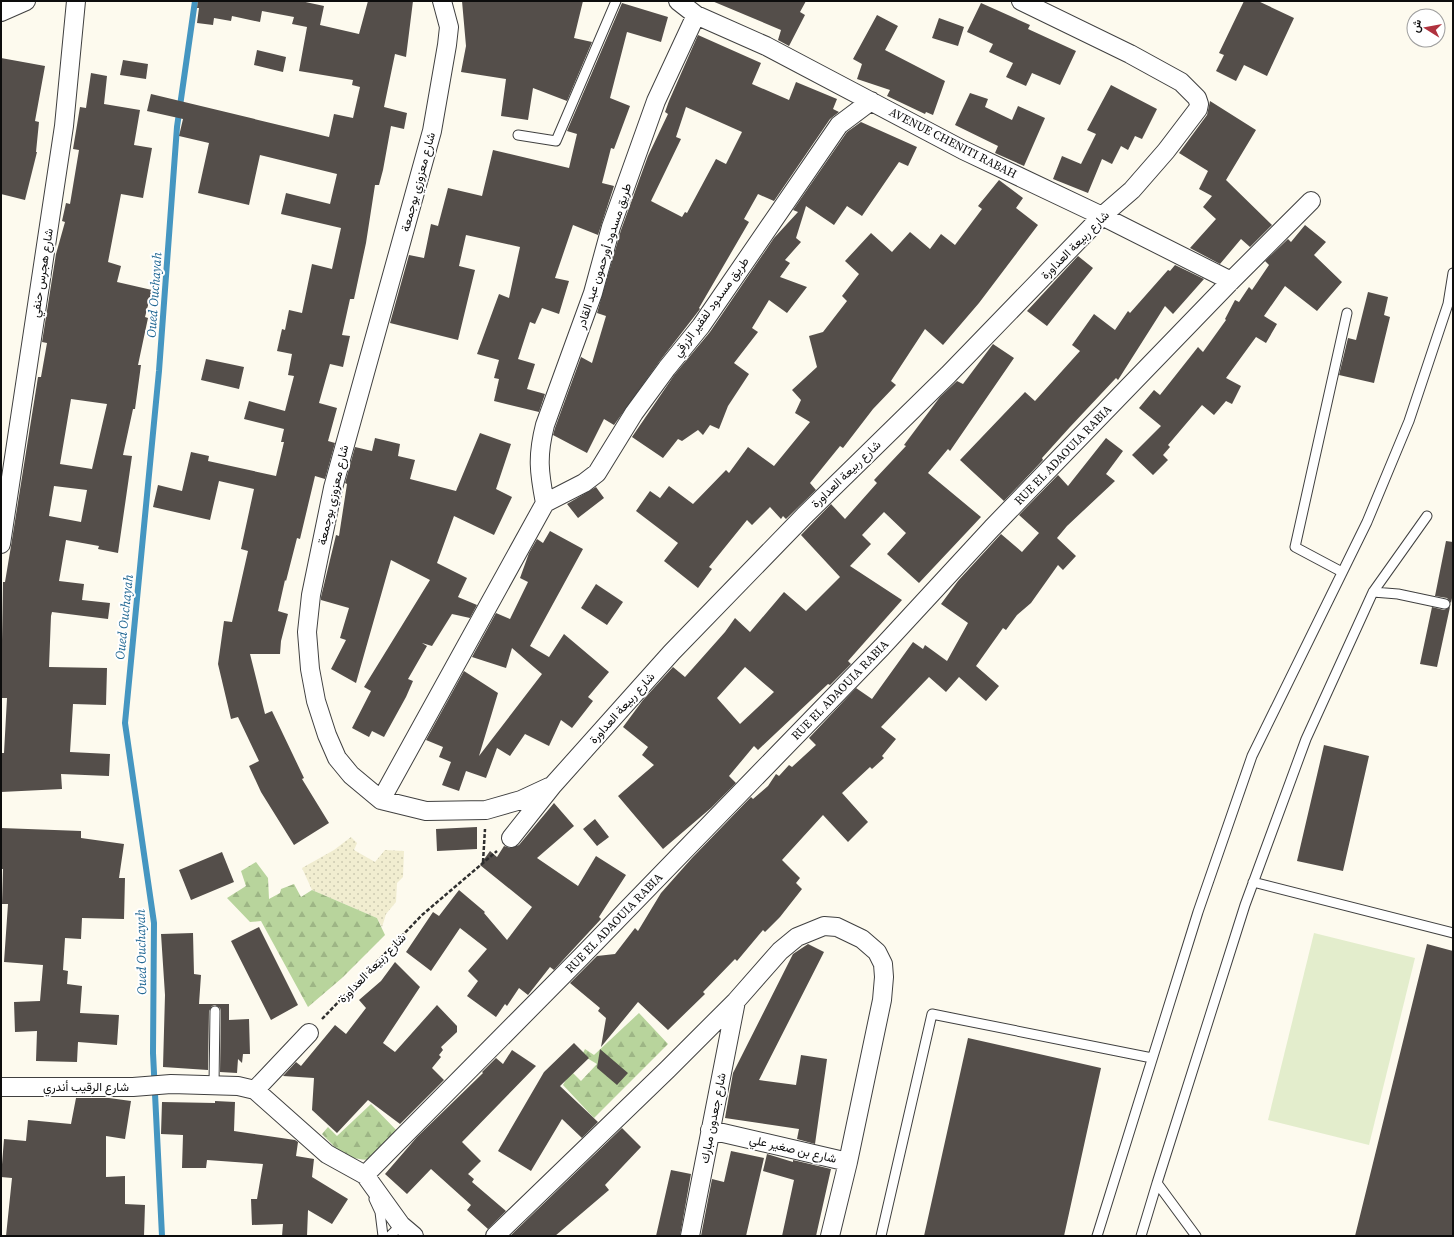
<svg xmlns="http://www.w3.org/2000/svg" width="1454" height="1237" viewBox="0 0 1454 1237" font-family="'Source Serif 4',Vazirmatn,serif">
<defs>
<pattern id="farmland-dots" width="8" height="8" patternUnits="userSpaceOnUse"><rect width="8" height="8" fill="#f1edd0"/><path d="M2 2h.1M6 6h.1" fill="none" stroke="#cdcab1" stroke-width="1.8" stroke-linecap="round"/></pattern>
<pattern id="forest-firs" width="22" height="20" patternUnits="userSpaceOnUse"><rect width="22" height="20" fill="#b8d49c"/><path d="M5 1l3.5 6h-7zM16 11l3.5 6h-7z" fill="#9db585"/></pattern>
</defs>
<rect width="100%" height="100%" fill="#fdfaee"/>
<path fill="url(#farmland-dots)" d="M351,837L357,843L354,850L375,862L385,850L404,851L403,877L397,883L396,902L386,914L382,927L377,918L312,890L302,868L334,850Z"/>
<path fill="url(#forest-firs)" d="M256,862L268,878L269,899L280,893L281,889L294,884L301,897L312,890L377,918L385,935L342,978L308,1007L261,921L250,922L227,898L246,886L241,871Z
M639,1013L668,1044L594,1118L563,1085L571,1071L581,1081L597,1064L582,1055L585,1049L594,1055Z
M371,1104L399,1133L372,1160C343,1159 341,1153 322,1134L328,1127L337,1136Z"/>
<path fill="#e3edcc" d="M1314,933L1415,958L1369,1145L1268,1120Z"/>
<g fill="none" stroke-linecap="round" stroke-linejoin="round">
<path stroke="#4596c1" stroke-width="6" d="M162,1236L153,1053L154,923L125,723L159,371L177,127L195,1"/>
</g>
<path fill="#544e4a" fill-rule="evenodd" d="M198,1H301L324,6L320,25L359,34L368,1H413L406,57L395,54L384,107L407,113L404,129L391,126L383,170L379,185H375L366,243L354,299H350L342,335L350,336L343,367L330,364L319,403L337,408L328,441L335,443L325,479L315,476L300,539L297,538L286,581L285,580L278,611L288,614L281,641L280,654H250L265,714L272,711L304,778L302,779L329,823L294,845L261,792L249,766L259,761L238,717L231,719L218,664L224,621L232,622L248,551L241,549L254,489L219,481L210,520L153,507L158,485L182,491L191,452L209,456L208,461L276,476L284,442H281L284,429L244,419L249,401L285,411L294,376L288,375L292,354L277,351L282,329L285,330L289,310L302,313L312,264L332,269L341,228L281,214L286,193L330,204L337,174L260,155L249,205L198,193L209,143L179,136L183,119L147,111L151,94L329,137L334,114L353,118L360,87L352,85L353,80L299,71L307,27L292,24L294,17L262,11L260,22L232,16L231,21L214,18L213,25L197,23L199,8H197Z
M462,1H583L574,38L592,42L567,101L533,88L528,120L501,116L506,79L461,72L466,46Z
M712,1H806L800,12L805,15L789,46L778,40L781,30Z
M1244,1H1258L1294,18L1267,76L1244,65L1236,81L1216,71L1224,55L1219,53Z
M622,3L668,17L661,42L627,32L610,98L630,106L614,149L611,148L602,183L614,186L598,235L573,225L555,278L569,281L559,314L542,308L535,324L530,322L518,359L535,364L527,389L545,394L539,412L494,401L499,379L494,378L499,360L477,354L499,294L509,298L520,247L466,235L459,266L475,270L458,340L390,323L409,255L424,258L431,224L438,226L448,188L482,196L493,150L569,168L577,134L567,131Z
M981,3L1030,25L1028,29L1076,51L1060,85L1032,73L1026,86L1006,77L1013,63L989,52L993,44L967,32Z
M877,15L898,26L885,50L945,81L933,115L926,112L925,114L887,96L890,90L857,79L862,64L853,59Z
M939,18L964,27L958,46L932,38Z
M698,35L761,63L752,84L789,100L796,82L837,99L833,109L839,112L830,119L774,201L758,194L744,219L749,222L699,308L700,309L659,362L614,425L604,419L587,453L553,435L555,428L581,357L592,363L606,316L597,313L621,230L648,156L668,114L665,112L669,101ZM686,107L742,132L726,164L716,159L687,213L685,212L682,217L651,201L681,139L676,137Z
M257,50L286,57L283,72L254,65Z
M1,58L45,66L35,121L39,122L36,152H37L25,200L1,194Z
M123,60L148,64L146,79L120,75Z
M91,73L107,76L104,104L140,110L134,145L152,148L143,198L121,194L108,262L121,266L117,282L152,290L145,317L148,318L138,365H141L135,409H133L123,455L132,456L118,553L98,549L99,546L66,540L59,581L84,584L82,600L110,603L108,619L52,612L51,616L49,667L107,668L106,705L73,704L70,752L110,754L109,776L61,774L62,789L1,792V753H4L7,698H1L3,582H5L11,546L38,377H41L47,343L42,342L56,254L65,222L62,221L66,203L70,204L79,150L73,149L80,107L86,108ZM71,399L107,404L92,469L60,464ZM54,486L87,490L81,522L49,516Z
M1111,85L1157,109L1142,139L1135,136L1128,150L1121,146L1112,164L1102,159L1088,193L1053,179L1062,156L1081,164L1096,134L1087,130Z
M970,93L988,99L985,107L1012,120L1018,106L1045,118L1024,166L995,153L998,146L955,125Z
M1210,101L1256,130L1226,180L1272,225L1250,247L1241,239L1220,264L1190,248L1216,219L1203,207L1212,196L1199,189L1208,171L1179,153L1207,115Z
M861,122L917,147L908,166L899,162L862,216L847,206L834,225L806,206L796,238L801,242L785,260L790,263L780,277L807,287L787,313L769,300L752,328L758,332L734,363L749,374L728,406L719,429L710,425L703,435L698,430L682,441L678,439L663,458L632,437L675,374L710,332L774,238L798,212L793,210L847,132Z
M999,180L1023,198L1016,208L1038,225L979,303L943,345L925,329L891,381L896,385L873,409L843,448L840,446L810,483L816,490L786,519L783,516L781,519L770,507L752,525L747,520L709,567L712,569L698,588L664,561L678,543L636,511L650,491L660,498L669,486L693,504L726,470L729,473L748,447L774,466L810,422L795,413L801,400L792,390L817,367L809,336L823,332L847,301L842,296L859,274L845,261L871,233L892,252L910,232L930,249L941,234L955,245L982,209L978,206Z
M1305,225L1326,242L1314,255L1342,282L1317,311L1285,286L1264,316L1277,324L1266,343L1256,337L1226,378L1241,386L1232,404L1226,401L1214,415L1202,405L1168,445L1170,447L1163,455L1168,460L1153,475L1132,455L1161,426L1139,408L1154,390L1160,395L1198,347L1203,352L1226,320L1225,319L1235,300L1239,302L1249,287L1252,290L1269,265L1265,261L1288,239L1291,242Z
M1078,256L1093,268L1047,326L1027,311Z
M1175,265L1204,279L1173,314L1165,306L1118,380L1116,378L1070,427L1042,458L1043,460L1004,501L960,460L1025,392L1035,401L1080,351L1072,345L1094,314L1115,330L1128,311L1130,313L1168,270L1170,271Z
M1368,292L1388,297L1384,315L1390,317L1374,383L1339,375L1348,338L1356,340Z
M993,344L1014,358L950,451L948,449L928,473L981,517L919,583L887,554L906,533L884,512L862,535L871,544L850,566L902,600L848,661L851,664L830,685L828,684L758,750L754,746L729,776L736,783L711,808L663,849L618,796L654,765L642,755L648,747L623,727L643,700L673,667L685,677L725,632L735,618L750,632L784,592L806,611L840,577L801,535L831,504L845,519L877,483L874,480L906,446L904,445L940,397L957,381L963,384ZM745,667L774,692L740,724L717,698Z
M206,359L244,367L239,389L201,380Z
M480,433L511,444L496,489L512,497L494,535L454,516L437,563L467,578L458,597L477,605L470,618L452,614L432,646L422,643L427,646L408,679L413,681L406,697L384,737L372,731L369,737L352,728L371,691L364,687L430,580L391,560L356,683L331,669L346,640L340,638L349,608L321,600V597L336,535L339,536L347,484L345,483L355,447L372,451L375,438L400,444L398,456L415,460L410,479L456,491Z
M1106,438L1123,451L1106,474L1115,481L1067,526L1057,538L1076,556L1063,570L1058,565L1031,603L1017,615L1006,630L1003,628L976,666L999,686L986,701L959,677L946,692L929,677L881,727L896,739L882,756L884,758L872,769L870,767L842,793L868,822L848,842L823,815L782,860L800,878L796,883L802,889L780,917L765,932L763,930L737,961L735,959L703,992L705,994L668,1030L638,1002L601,1047L606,1018L598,1011L600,1008L570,983L597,956L615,954L635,928L638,931L661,893L692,858L751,797L753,799L768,786L776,774L779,776L789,765L792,767L816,745L809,738L856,688L872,699L913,642L923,649L925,645L947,661L968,623L941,604L958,581L1001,534L1022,552L1039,533L1019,515L1058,475L1068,486Z
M596,487L604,498L578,518L567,504Z
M550,531L583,549L530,646L549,657L564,634L609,672L588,697L593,701L572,728L561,720L549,746L525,734L510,756L497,748L486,778L466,771L459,791L442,785L451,762L439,757L443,747L426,740L464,671L498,693L479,756L542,674L512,648L506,668L472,657L496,613L510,619L528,582L520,578L529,553L537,539L543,543Z
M1446,541L1453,542V593L1451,603L1447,598L1435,596Z
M596,584L623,602L607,625L581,608Z
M1432,607L1444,610L1450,607L1437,667L1420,664Z
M1324,745L1369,756L1343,871L1297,861Z
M554,803L574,826L537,858L578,886L596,856L626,875L599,917L601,919L564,959L554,970L550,967L528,995L519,988L507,1006L505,1004L496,1017L467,996L478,981L468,971L487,949L460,928L431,971L406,952L433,912L439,916L459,890L485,912L484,913L507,940L532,907L480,865L490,851L497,857L504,846L510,848L519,845Z
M595,819L609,837L597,846L583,829Z
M477,827V849L437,851L436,829Z
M1,828L81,831V838L124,844L119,878H125L124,919L82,918L81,939L65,938L63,970L68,971L67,984L82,986L80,1013L119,1015L117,1045L78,1042L77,1062L36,1061L37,1031L15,1032L14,1002L40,1001L43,965L4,962L8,904H2L3,869H1Z
M222,852L234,882L191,900L179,870Z
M259,927L298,1005L271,1020L231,941Z
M193,933L194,974L201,975L199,1004H229V1020L249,1019L250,1054H243L242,1063L238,1059L237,1073L220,1072L221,1011L220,1008L215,1005L212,1006L209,1011L208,1070L163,1067L165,995L161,934Z
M808,944L824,952L759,1080L796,1085L801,1055L827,1059L815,1144L797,1139L799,1129L725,1118L733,1073L793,954Z
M1427,944L1453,951V1236H1355Z
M395,962L420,987L383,1043L395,1052L437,1005L457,1026V1032L441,1047L443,1050L439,1055L441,1057L432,1068L444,1080L400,1124L368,1100L337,1133L312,1110L314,1078L283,1076L296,1062L301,1066L335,1025L346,1034L366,1008L359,1000L381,981Z
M968,1038L1101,1068L1064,1236H924Z
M574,1043L589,1058L560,1086L598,1122L582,1138L562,1119L531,1171L498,1151L544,1072Z
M600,1049L628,1073L617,1085L597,1068Z
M512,1050L536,1066L462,1142L481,1161L468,1174L474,1179L472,1182L506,1211L488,1229L467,1210L471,1205L431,1169L407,1194L385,1174L417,1137L483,1073L482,1072L496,1058L503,1064Z
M76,1098H109L131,1101L125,1139L106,1136V1177L125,1176V1204L145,1205L144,1236H6L12,1178L1,1177L4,1139L26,1141L28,1120L71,1124Z
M215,1101L235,1102L234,1131L295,1140L298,1142L296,1156L314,1159L312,1177L348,1199L332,1224L308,1210L307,1236H282L283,1224L252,1225L251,1199H257L263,1164L207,1160L206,1168H182L183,1135L161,1134L162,1102L215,1103Z
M622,1128L641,1147L605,1185L609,1190L555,1236H510Z
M731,1151L764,1158L746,1236H701L712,1179L724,1182Z
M767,1154L793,1162V1160L831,1169L816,1236H782L794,1180L763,1171Z
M671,1170L691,1174L680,1236H656Z"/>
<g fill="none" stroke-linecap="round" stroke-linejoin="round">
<defs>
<path id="service" d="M518,135L556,141L616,1
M1342,572L1295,547L1347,313
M1373,592L1398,594L1445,604
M1253,882L1453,933
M214,1085L215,1011
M374,1199L380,1212L383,1236
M390,1236L401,1225
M881,1236L932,1014L1152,1058
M1097,1236L1198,912L1252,756L1367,522L1409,421L1448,304L1453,273
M1141,1236L1157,1183
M1196,1236L1157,1183L1245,905L1306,739L1373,592L1427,516"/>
<path id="minor" d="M442,1L449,27L447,45L432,131L333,488L311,595L307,632L310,669L316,701L327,735L337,758L351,775L381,800L426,811L486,810L521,800L549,787
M678,1L696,15L766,46L963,150L1102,216L1231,281
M1,12L26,1
M545,503L584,483L597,473L634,413L667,368L701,326L839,125L871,101
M545,503C539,472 537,456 545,425L593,293L611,227L656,101L696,15
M1,544L64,126L76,1
M381,800L545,503
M511,838L553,785L672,652L804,516L948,375L1102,216L1132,190L1166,151L1198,109L1199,104L1197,98L1181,82L1130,54L1021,1
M1,1087H133L171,1084L238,1086L255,1090L327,1154L365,1175L401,1225L414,1236
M255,1090L309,1033
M710,1130L848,1162L830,1236
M365,1175L580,958L882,647L992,528L1231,281L1311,201
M495,1236L668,1069L736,1001L780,951L797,937L824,926L837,927L862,939L877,952L883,964L884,977L882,1000L848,1162
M690,1236L736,1001"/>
</defs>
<use href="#service" stroke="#404040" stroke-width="11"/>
<use href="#minor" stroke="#404040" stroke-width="20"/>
<path stroke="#2f2f2f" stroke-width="2.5" stroke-dasharray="4 2" stroke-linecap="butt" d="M483,862L485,829
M322,1019L422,915L497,851"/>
<use href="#service" stroke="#fff" stroke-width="9"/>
<use href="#minor" stroke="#fff" stroke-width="18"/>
</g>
<g text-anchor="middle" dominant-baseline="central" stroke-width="4" stroke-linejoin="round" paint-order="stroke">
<g font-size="12" fill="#0d0d0d" stroke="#fff">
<text transform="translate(953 143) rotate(27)">AVENUE CHENITI RABAH</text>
<text transform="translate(418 182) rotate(-75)">شارع معزوزي بوجمعة</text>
<text transform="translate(1075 245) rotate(-45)">شارع ربيعة العداورة</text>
<text transform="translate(604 256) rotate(-72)">طريق مسدود أورحمون عبد القادر</text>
<text transform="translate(42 273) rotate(-81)">شارع هجرس حنفي</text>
<text transform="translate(711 307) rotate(-54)">طريق مسدود لفقير الزرقي</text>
<text transform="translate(1063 455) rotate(-46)">RUE EL ADAOUIA RABIA</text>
<text transform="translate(846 474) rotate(-44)">شارع ربيعة العداورة</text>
<text transform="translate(333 495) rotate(-77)">شارع معزوزي بوجمعة</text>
<text transform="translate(840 690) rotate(-46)">RUE EL ADAOUIA RABIA</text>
<text transform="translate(622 708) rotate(-48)">شارع ربيعة العداورة</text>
<text transform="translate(614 923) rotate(-46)">RUE EL ADAOUIA RABIA</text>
<text transform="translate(372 968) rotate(-46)">شارع ربيعة العداورة</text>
<text x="86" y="1087">شارع الرقيب أندري</text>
<text transform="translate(713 1118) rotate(-79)">شارع جعدون مبارك</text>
<text transform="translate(793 1149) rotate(13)">شارع بن صغير علي</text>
</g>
<g font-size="13" font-style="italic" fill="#226893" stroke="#fff">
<text transform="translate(154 295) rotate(-86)">Oued Ouchayah</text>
<text transform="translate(124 617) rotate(-84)">Oued Ouchayah</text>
<text transform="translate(141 952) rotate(-91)">Oued Ouchayah</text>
</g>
</g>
<rect width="1454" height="1237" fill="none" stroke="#0d0d0d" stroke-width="4"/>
<g transform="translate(1426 28) rotate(281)"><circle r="19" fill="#ffffff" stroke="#9e9e9e"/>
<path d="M0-3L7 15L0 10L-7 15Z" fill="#b0323e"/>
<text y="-6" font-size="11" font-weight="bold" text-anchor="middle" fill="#0d0d0d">ش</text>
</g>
</svg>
